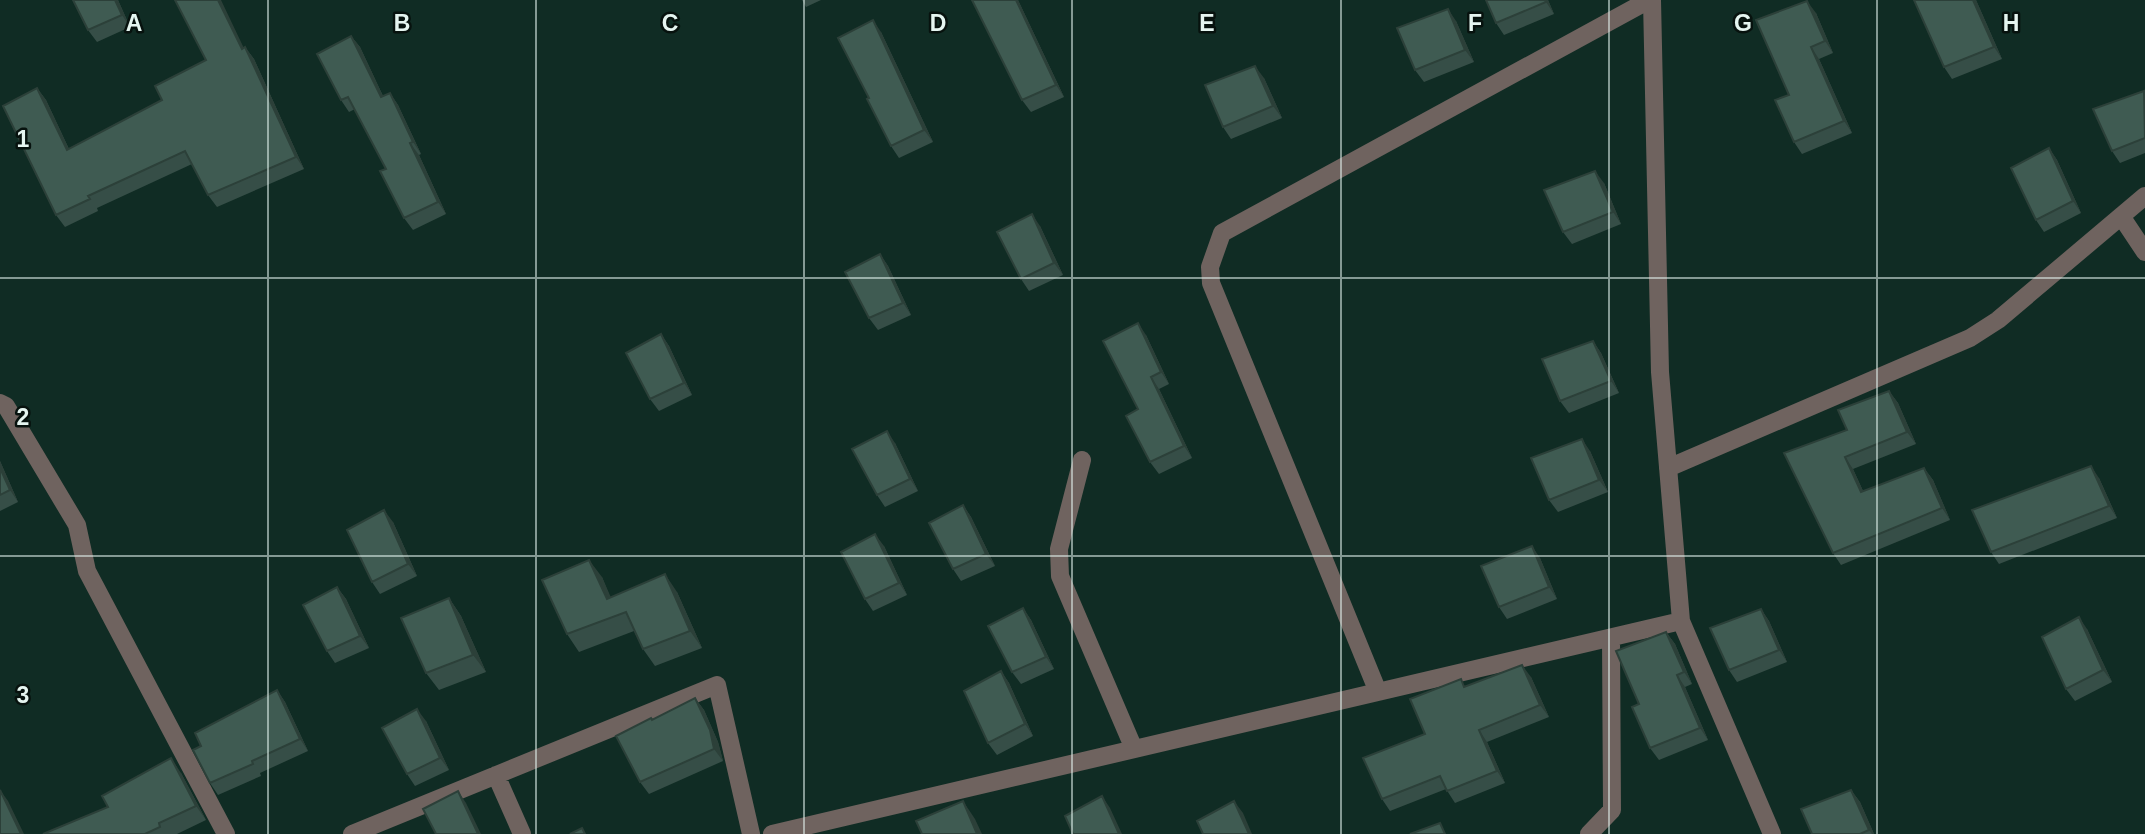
<svg xmlns="http://www.w3.org/2000/svg" width="2145" height="834" viewBox="0 0 2145 834" font-family="Arial,sans-serif">
<rect width="100%" height="100%" fill="#102c24"/>
<g fill="none" stroke-linecap="round" stroke-linejoin="round">
<path stroke="#6f635f" stroke-width="18" d="M1652,0L1660,372L1681,621L1772,834
M2121,216L2145,252
M0,403L6,406L77,525L87,571L226,834
M1082,460L1059,549L1060,576L1134,749
M1668,468L1970,338L1998,320L2145,196
M1378,692L1211,283L1210,267L1222,233L1649,0
M496,775L522,834
M352,834L717,685L751,834
M772,834L1681,621
M1589,834L1612,810L1611,638"/>
</g>
<path fill="#364e47" d="M73,0H118L130,27L97,42L88,30Z
M802,0H821L806,7Z
M1018,0L1064,97L1031,112L1022,100Z
M1548,0L1554,14L1504,35L1496,23Z
M1914,0H1976L2002,59L1952,79L1944,67Z
M1816,13L1833,53L1819,59L1852,133L1802,154L1794,142Z
M1456,21L1474,62L1424,82L1415,70Z
M881,32L933,142L899,158L891,146L869,98Z
M351,36L360,47L383,96L390,93L398,105L421,154L419,155L446,214L413,230L404,218L386,169L355,109L349,112L341,100Z
M245,47L254,59L304,169L217,207L208,195L192,164L97,208L98,211L65,227L56,215L37,88L46,100L69,149L162,100Z
M1264,78L1282,118L1231,139L1223,127Z
M2145,92V153L2120,163L2112,151Z
M2049,148L2057,160L2081,213L2044,232L2036,220Z
M1604,183L1621,224L1572,244L1563,232Z
M1040,226L1063,275L1029,291L1021,279Z
M880,254L888,266L911,315L878,330L869,318Z
M661,334L669,346L692,395L659,411L650,399Z
M1146,335L1169,384L1159,389L1192,458L1159,474L1150,462L1138,409Z
M1593,341L1601,353L1619,393L1569,413L1560,401Z
M1889,391L1898,403L1916,444L1853,469L1863,491L1924,468L1933,480L1950,520L1841,565L1833,553L1847,430Z
M895,443L918,491L885,507L877,495Z
M1590,451L1608,492L1558,512L1549,500Z
M0,461L18,502L0,511Z
M2099,478L2117,518L1999,564L1991,552Z
M963,505L971,517L995,566L961,581L953,569Z
M393,522L417,576L380,594L372,582Z
M884,546L907,595L873,611L865,599Z
M1540,558L1557,599L1507,619L1499,607Z
M602,577L610,597L677,592L702,648L655,666L643,649L634,631L579,652L567,634Z
M337,587L346,599L369,648L335,663L327,651Z
M449,598L461,616L486,672L439,690L426,673Z
M1023,608L1031,620L1054,669L1021,684L1012,672Z
M1761,609L1769,621L1787,662L1737,682L1729,670Z
M2087,629L2112,682L2075,701L2066,689Z
M1666,632L1675,644L1692,684L1685,687L1708,740L1659,760L1650,748L1639,704Z
M1001,671L1009,683L1033,736L997,755L988,743Z
M1531,677L1549,717L1487,742L1505,783L1455,803L1446,789L1390,811L1382,799L1425,734L1465,686Z
M277,690L285,702L308,751L260,773L261,776L218,795L210,783L201,746Z
M695,698L704,710L718,742L723,761L649,794L640,782L652,720Z
M426,721L449,770L415,786L407,774Z
M181,773L206,820L177,834H43L108,807Z
M1851,790L1860,802L1874,834H1812Z"/>
<path fill="#2c4039" d="M115,0H118L130,27L122,15Z
M218,0H221L250,61L242,49Z
M1016,0H1018L1064,97L1056,85Z
M1545,0H1548L1554,14L1546,2Z
M1973,0H1976L2002,59L1994,47Z
M1807,1L1816,13L1833,53L1825,41Z
M1448,9L1456,21L1474,62L1465,50Z
M873,20L881,32L933,142L924,130Z
M351,36L360,47L389,109L381,97Z
M245,47L254,59L304,169L296,157Z
M1811,47L1819,59L1852,133L1844,121Z
M1255,66L1264,78L1282,118L1273,106Z
M37,88L46,100L75,162L67,150Z
M390,93L398,105L421,154L413,142Z
M410,143L419,155L446,214L438,202Z
M2049,148L2057,160L2081,213L2073,201Z
M1595,171L1604,183L1621,224L1613,212Z
M1032,214L1040,226L1063,275L1054,263Z
M880,254L888,266L911,315L903,303Z
M1138,323L1146,335L1169,384L1161,372Z
M661,334L669,346L692,395L684,383Z
M1593,341L1601,353L1619,393L1611,381Z
M1151,377L1159,389L1192,458L1184,446Z
M1889,391L1898,403L1916,444L1907,432Z
M887,431L895,443L918,491L910,479Z
M1582,439L1590,451L1608,492L1599,480Z
M1845,457L1853,469L1869,504L1861,492Z
M0,461L18,502L10,490L0,468Z
M2091,466L2099,478L2117,518L2109,506Z
M1924,468L1933,480L1950,520L1942,508Z
M963,505L971,517L995,566L986,554Z
M384,510L393,522L417,576L408,564Z
M875,534L884,546L907,595L899,583Z
M1532,546L1540,558L1557,599L1549,587Z
M589,560L602,577L619,616L607,599Z
M665,574L677,592L702,648L690,631Z
M337,587L346,599L369,648L360,636Z
M449,598L461,616L486,672L473,655Z
M1023,608L1031,620L1054,669L1046,657Z
M1761,609L1769,621L1787,662L1779,650Z
M2079,617L2087,629L2112,682L2103,670Z
M1666,632L1675,644L1692,684L1684,672Z
M1522,665L1531,677L1549,717L1540,705Z
M1001,671L1009,683L1033,736L1025,724Z
M1677,675L1685,687L1708,740L1700,728Z
M277,690L285,702L308,751L300,739Z
M695,698L704,710L718,742L723,761L714,749Z
M417,709L426,721L449,770L440,758Z
M1479,730L1487,742L1505,783L1497,771Z
M171,758L181,773L206,820L196,806Z
M0,790L8,801L24,834H21Z
M1851,790L1860,802L1874,834H1872L1869,830Z
M458,791L466,803L481,834H478Z
M1102,796L1110,808L1122,834H1119Z
M963,801L975,819L982,834H977Z
M1234,801L1243,813L1252,834H1249Z"/>
<path fill="#3f5b52" stroke="#2c4039" stroke-width="2" d="M73,0H115L122,15L88,30Z
M175,0H218L242,49L245,47L296,157L208,195L185,151L88,196L90,199L56,215L3,106L37,88L67,150L162,100L155,86L206,60Z
M972,0H1016L1056,85L1022,100Z
M1486,0H1545L1546,2L1496,23Z
M1914,0H1973L1994,47L1944,67Z
M1807,1L1825,41L1811,47L1844,121L1794,142L1775,100L1789,95L1756,20Z
M1448,9L1465,50L1415,70L1397,28Z
M873,20L924,130L891,146L867,99L869,98L838,38Z
M351,36L381,97L390,93L413,142L410,143L438,202L404,218L380,171L386,169L348,97L341,100L317,54Z
M1255,66L1273,106L1223,127L1205,85Z
M2144,91L2145,138L2112,151L2093,109Z
M2049,148L2073,201L2036,220L2011,168Z
M1595,171L1613,212L1563,232L1544,190Z
M1032,214L1054,263L1021,279L997,232Z
M880,254L903,303L869,318L845,272Z
M1138,323L1161,372L1151,377L1184,446L1150,462L1126,416L1138,409L1103,341Z
M661,334L684,383L650,399L626,353Z
M1593,341L1611,381L1560,401L1542,359Z
M1889,391L1907,432L1845,457L1861,492L1924,468L1942,508L1833,553L1784,453L1847,430L1838,410Z
M887,431L910,479L877,495L852,449Z
M1582,439L1599,480L1549,500L1531,458Z
M2091,466L2109,506L1991,552L1972,510Z
M0,468L10,490L0,495Z
M963,505L986,554L953,569L929,523Z
M384,510L408,564L372,582L347,530Z
M875,534L899,583L865,599L841,552Z
M1532,546L1549,587L1499,607L1481,566Z
M589,560L607,599L665,574L690,631L643,649L626,612L567,634L542,580Z
M337,587L360,636L327,651L303,605Z
M449,598L473,655L426,673L401,618Z
M1023,608L1046,657L1012,672L988,626Z
M1761,609L1779,650L1729,670L1710,628Z
M2079,617L2103,670L2066,689L2042,637Z
M1666,632L1684,672L1677,675L1700,728L1650,748L1632,707L1639,704L1616,651Z
M1522,665L1540,705L1479,730L1497,771L1447,791L1440,776L1382,799L1363,758L1425,734L1410,699L1461,679L1464,687Z
M1001,671L1025,724L988,743L964,691Z
M277,690L300,739L252,761L253,764L210,783L193,750L201,746L195,733Z
M695,698L710,730L714,749L640,782L616,736L651,718L652,720Z
M417,709L440,758L407,774L382,728Z
M171,758L196,806L159,823L160,827L145,834H43L108,807L102,796Z
M0,790L21,834H0Z
M1851,790L1869,830L1860,834H1812L1801,809Z
M458,791L478,834H436L423,809Z
M1102,796L1119,834H1073L1065,816Z
M963,801L977,834H922L916,821Z
M1234,801L1249,834H1203L1197,821Z
M1440,823L1445,834H1410Z
M582,828L585,834H570Z"/>
<path fill="none" stroke="#e5f5f0" stroke-width="2" stroke-opacity="0.55" d="M268,0V834M536,0V834M804,0V834M1072,0V834M1341,0V834M1609,0V834M1877,0V834M0,278H2145M0,556H2145"/>
<g font-size="23" text-anchor="middle" font-weight="bold" fill="#e5f5f0" stroke="#07120e" stroke-width="5" stroke-linejoin="round" paint-order="stroke">
<text x="134" y="31">A</text>
<text x="402" y="31">B</text>
<text x="670" y="31">C</text>
<text x="938" y="31">D</text>
<text x="1207" y="31">E</text>
<text x="1475" y="31">F</text>
<text x="1743" y="31">G</text>
<text x="2011" y="31">H</text>
<text x="23" y="147">1</text>
<text x="23" y="425">2</text>
<text x="23" y="703">3</text>
</g>
</svg>
